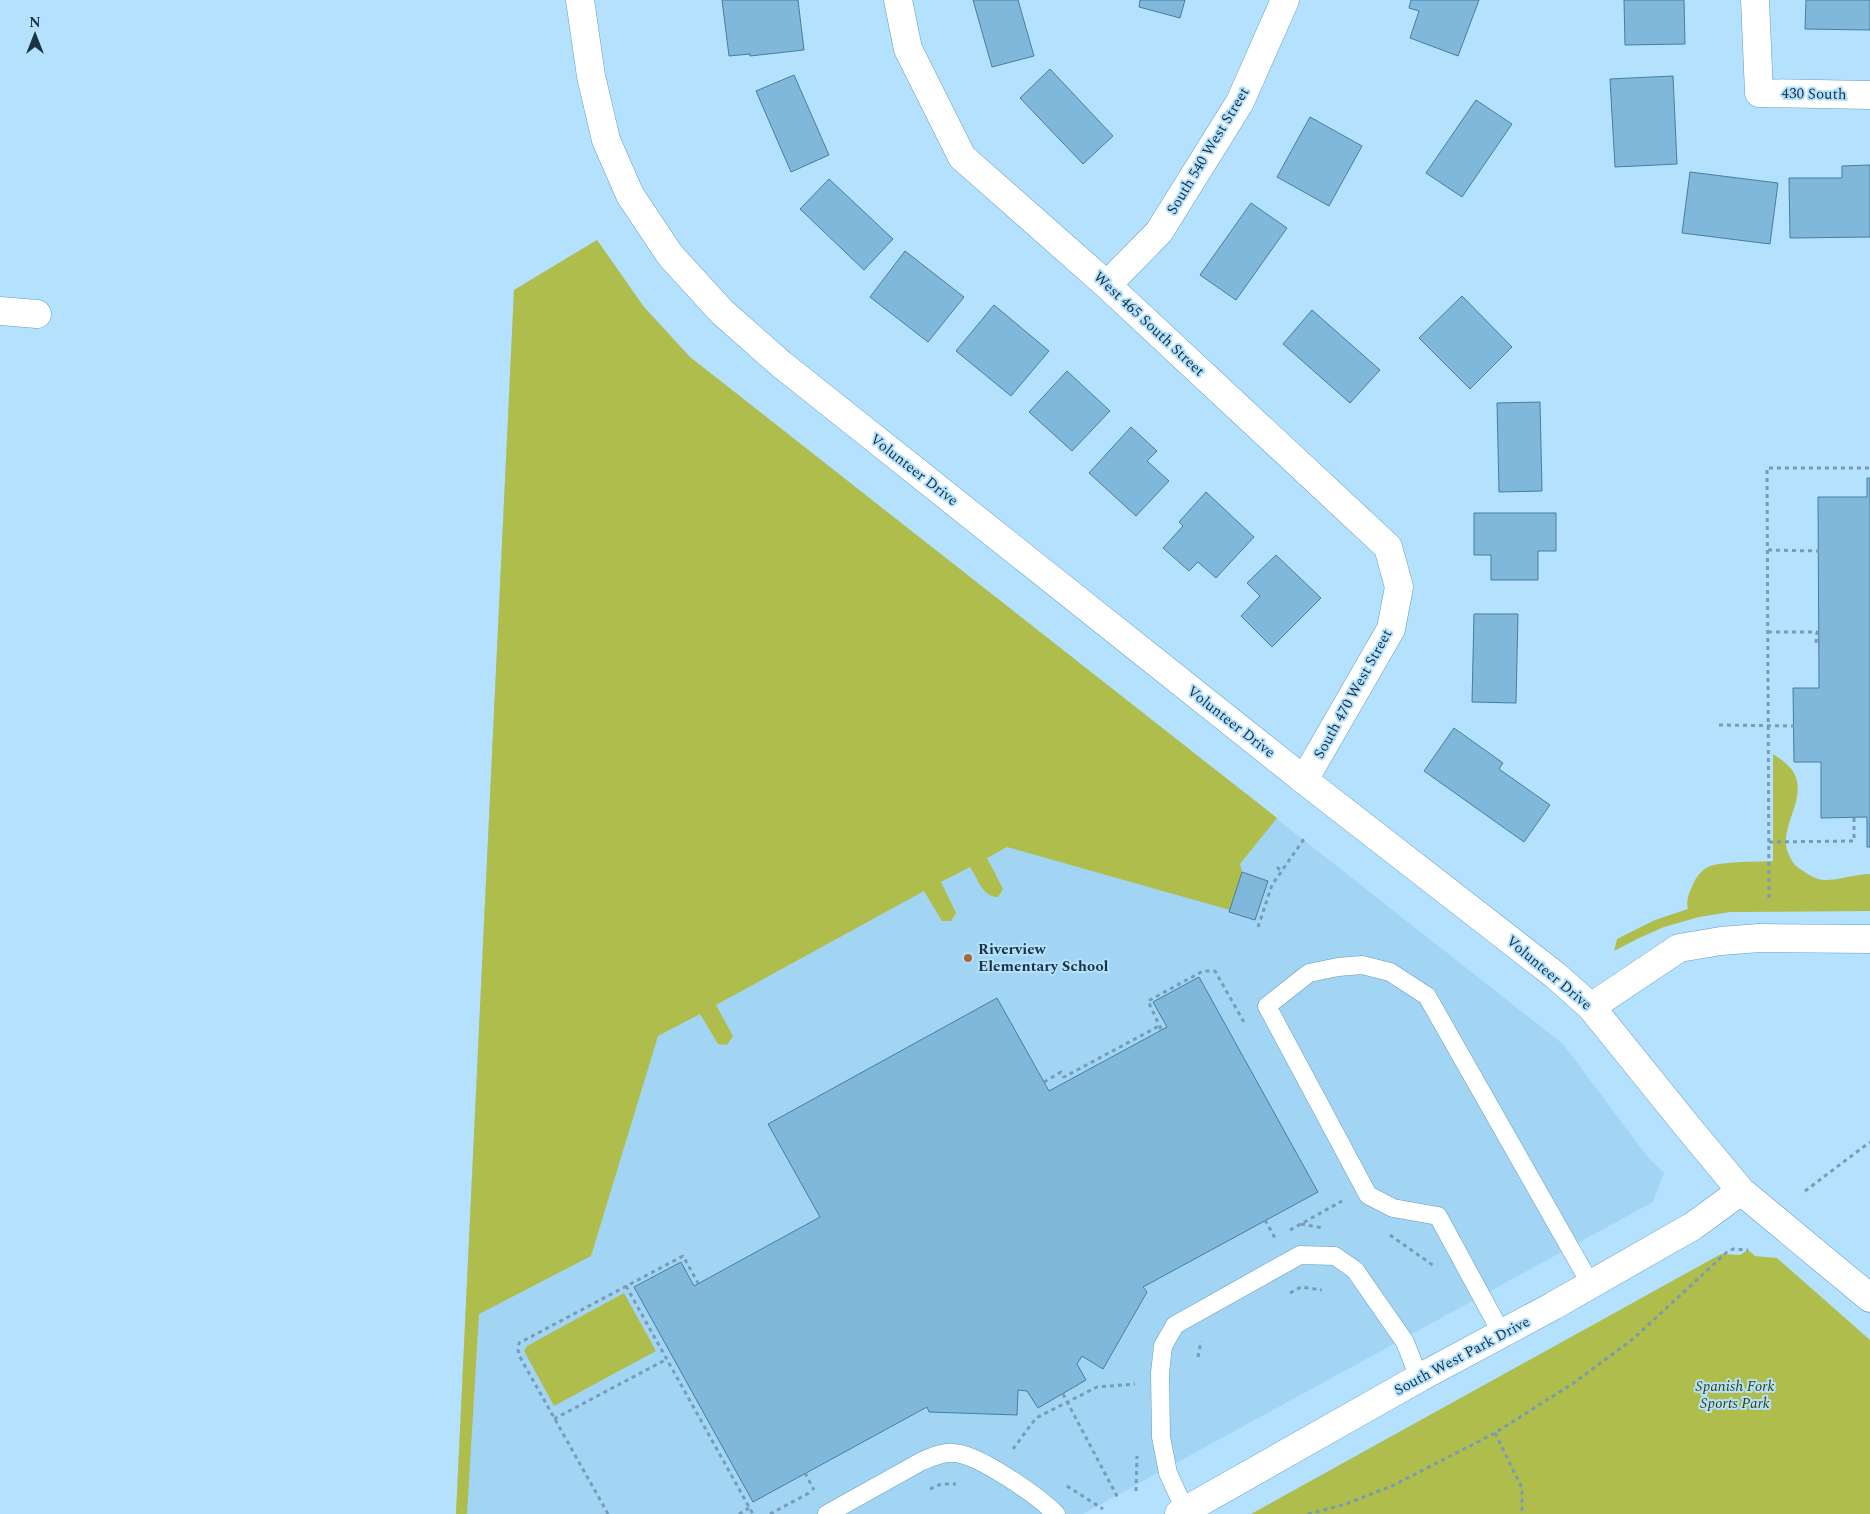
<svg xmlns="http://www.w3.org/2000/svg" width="1870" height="1514" viewBox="0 0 1870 1514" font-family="Spectral,serif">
<rect width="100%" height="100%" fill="#b4e1fe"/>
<path fill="#a2d4f4" d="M597,240L644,307L690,357L1563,1044L1646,1155L1664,1173L1653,1202L1083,1514H456L514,290Z"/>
<path fill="#afbd4c" d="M597,240L644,307L690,357L1277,818L1240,864L1242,872L1230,910L1007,847L987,858L1003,889L998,897C983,898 977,877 970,867L941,882L956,913L951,921H942L924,891L716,1005L733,1036L727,1045L718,1044L700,1014L658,1036L591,1256L479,1314L467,1514H456L514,290Z
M1773,754C1781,759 1791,766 1795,775C1807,803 1775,830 1790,857C1793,863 1795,866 1800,869C1808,874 1814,879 1824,880C1835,881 1856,874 1870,874V911L1730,912L1699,917L1664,927L1639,938L1614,951L1617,939L1655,920L1688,909C1686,901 1688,895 1692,887C1695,879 1699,873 1706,868C1717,861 1758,862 1773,861Z
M1748,1250L1755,1256L1777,1258L1870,1340V1514H1251L1721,1254L1740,1255Z
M624,1293L656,1351L554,1406L524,1351L527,1346Z"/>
<path fill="#80b8db" stroke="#477e9e" d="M722,0H798L804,50L750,56V54L729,56Z
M973,0H1018L1034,56L992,67Z
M1140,0H1185L1180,18L1139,7Z
M1411,0H1479L1458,56L1410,38L1419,11L1409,8Z
M1624,0H1684L1685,44L1625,45Z
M1806,0H1870V30L1805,29Z
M1050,69L1113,136L1083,164L1020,98Z
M794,75L829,155L791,172L756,91Z
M1673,76L1677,164L1615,167L1610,79Z
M1476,100L1512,124L1462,197L1426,173Z
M1310,117L1362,146L1329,206L1277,177Z
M1870,165V237L1790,238L1789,178H1842V166Z
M1690,172L1778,183L1770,244L1682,233Z
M829,179L893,239L864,270L800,209Z
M1251,203L1287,228L1236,300L1200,275Z
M905,251L964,297L928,342L870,297Z
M1462,296L1512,347L1470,389L1419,338Z
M994,305L1049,351L1011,396L956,351Z
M1312,310L1380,370L1350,403L1283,344Z
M1067,371L1110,411L1072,451L1029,412Z
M1540,402L1542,491L1499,492L1497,403Z
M1131,427L1157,451L1147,461L1169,481L1136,516L1089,473Z
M1867,478H1870V847H1867V817L1821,818V762H1794L1793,688H1819L1818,497H1867Z
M1206,492L1254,537L1216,578L1198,562L1189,571L1163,548L1183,526L1179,522Z
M1474,513H1556V551H1538V580H1491V555H1474Z
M1276,555L1321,598L1272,647L1241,616L1260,596L1247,583Z
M1474,614H1518L1516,703L1472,702Z
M1454,728L1503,763L1499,769L1550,805L1524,842L1424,771Z
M1242,872L1268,881L1255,920L1229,912Z
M1199,977L1318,1192L1143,1287L1147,1292L1103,1369L1082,1356L1077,1364L1086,1380L1038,1408L1027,1391L1018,1390L1017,1415L929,1412L927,1407L753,1502L634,1287L681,1262L694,1286L820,1217L768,1124L997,998L1049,1091L1167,1027L1153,1002Z"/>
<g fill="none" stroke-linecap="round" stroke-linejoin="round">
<defs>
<path id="service" d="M1502,1334L1438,1216L1393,1208L1368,1195L1267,1006L1309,973L1338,967L1362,965L1390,972L1427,996L1590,1283
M1185,1510L1168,1473L1161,1437L1160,1373L1163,1346L1175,1325L1300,1255L1335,1256L1355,1270L1405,1342L1419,1378
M827,1514L922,1461C932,1457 942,1452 953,1453C977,1453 1038,1496 1056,1514"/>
<path id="minor" d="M898,0L908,49L962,157L1107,285L1388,547L1399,587L1391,629L1304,780
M1755,0L1759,93L1870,95
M1107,285L1159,232L1240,102L1285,0
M0,311L37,314
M1591,1007L1679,948L1721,941L1759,938L1870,939"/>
<path id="tertiary" d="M580,0L591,76L606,140L630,195L670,255L722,312L781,364L1304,780L1555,975L1591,1007L1687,1126L1741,1191L1870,1298
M1179,1514L1419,1378L1553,1306L1693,1226L1741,1191"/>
</defs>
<use href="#service" stroke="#659dbe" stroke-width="19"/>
<use href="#minor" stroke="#659dbe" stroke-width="29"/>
<use href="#tertiary" stroke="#659dbe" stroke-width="29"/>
<path stroke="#779cb3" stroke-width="3" stroke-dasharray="4 4" stroke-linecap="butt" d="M1768,550L1819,551
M1768,632H1817L1816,643
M1719,725L1794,726
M1769,842L1854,841V818
M1277,867L1281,871
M1769,898L1767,468H1870
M1258,927L1272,885L1306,836
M1161,1029L1148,1001L1203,971H1215L1245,1024
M1044,1082L1061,1072L1064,1077L1159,1026
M1805,1191L1870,1142
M1265,1220L1275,1238
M1301,1224L1323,1228
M1290,1230L1342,1201
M1390,1235L1434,1266
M626,1286L753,1514
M1290,1293L1301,1287L1322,1290
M1198,1357L1201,1341
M1063,1394L1119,1500
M554,1419L667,1359
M1495,1433L1522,1488V1514
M1013,1449L1036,1418L1097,1387L1135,1384
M805,1473L814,1490
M1067,1486L1103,1509
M930,1489L941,1484H956
M1136,1491L1137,1456
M608,1514L520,1357L518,1350L519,1343L683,1256L698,1283
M739,1514L749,1508
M770,1514L809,1493
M1308,1514L1346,1504L1394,1485L1495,1433L1575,1382L1633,1339L1727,1252L1733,1249L1748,1250"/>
<use href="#service" stroke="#fff" stroke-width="18"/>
<use href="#minor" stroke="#fff" stroke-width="28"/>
<use href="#tertiary" stroke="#fff" stroke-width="28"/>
</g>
<circle fill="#aa6735" stroke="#b4e1fe" stroke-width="2" cx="968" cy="958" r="5"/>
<g text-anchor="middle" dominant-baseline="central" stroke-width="4" stroke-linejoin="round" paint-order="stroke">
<g font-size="15" fill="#1b3240" stroke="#b4e1fe">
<text transform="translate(1814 94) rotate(1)">430 South</text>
<text transform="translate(1208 151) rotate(-59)">South 540 West Street</text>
<text transform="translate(1149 324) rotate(43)">West 465 South Street</text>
<text transform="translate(914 470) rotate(38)">Volunteer Drive</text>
<text transform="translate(1353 694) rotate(-61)">South 470 West Street</text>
<text transform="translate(1231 722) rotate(38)">Volunteer Drive</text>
<text transform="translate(1549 973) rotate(40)">Volunteer Drive</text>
<text transform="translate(1462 1356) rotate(-28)">South West Park Drive</text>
</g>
<g font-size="15" font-weight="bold" fill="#1b3240" stroke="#b4e1fe" text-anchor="start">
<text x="978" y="949">Riverview<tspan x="978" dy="17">Elementary School</tspan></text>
</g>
<g font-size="15" font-style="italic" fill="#3a4003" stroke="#b4e1fe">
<text x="1735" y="1386">Spanish Fork<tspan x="1735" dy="17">Sports Park</tspan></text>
</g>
</g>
<g transform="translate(35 35)" stroke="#b4e1fe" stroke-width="4" paint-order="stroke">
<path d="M0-4L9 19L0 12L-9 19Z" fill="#1b3240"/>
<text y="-8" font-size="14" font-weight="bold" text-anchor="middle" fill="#1b3240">N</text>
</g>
</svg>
